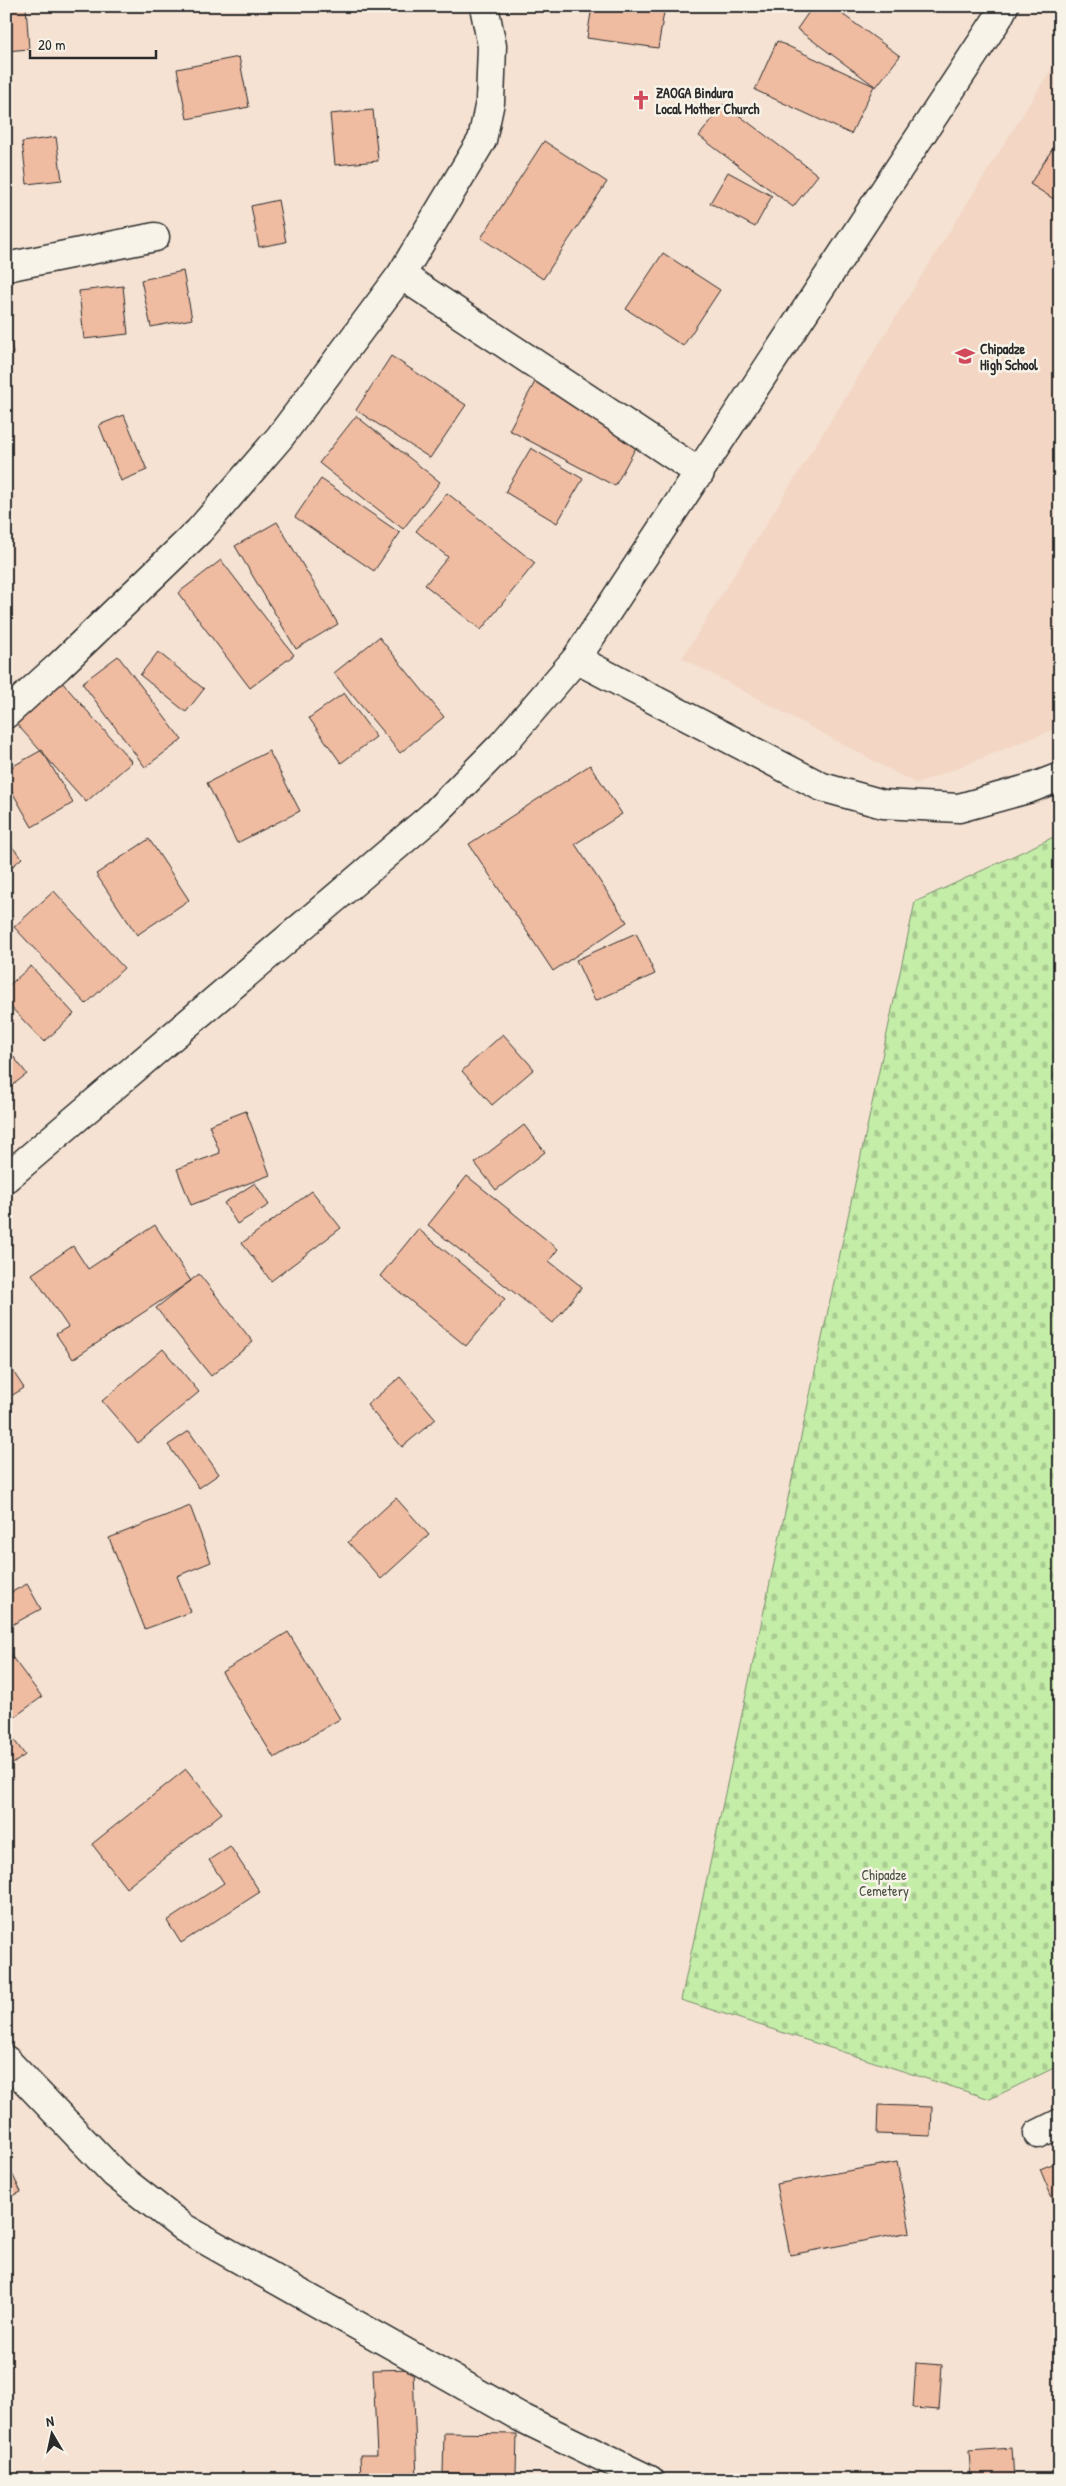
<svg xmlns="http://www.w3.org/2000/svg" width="1066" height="2486" viewBox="0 0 1066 2486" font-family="'Patrick Hand',sans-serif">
<defs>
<pattern id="cemetery-stones" width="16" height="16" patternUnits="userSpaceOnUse" patternTransform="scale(1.25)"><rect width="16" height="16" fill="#c4eda8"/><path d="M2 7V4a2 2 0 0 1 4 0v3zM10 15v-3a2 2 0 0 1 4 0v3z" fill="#a9cb91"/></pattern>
</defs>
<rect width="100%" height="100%" fill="#f5e2d3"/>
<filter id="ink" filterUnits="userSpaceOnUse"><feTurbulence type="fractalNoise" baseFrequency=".02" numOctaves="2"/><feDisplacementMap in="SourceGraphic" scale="10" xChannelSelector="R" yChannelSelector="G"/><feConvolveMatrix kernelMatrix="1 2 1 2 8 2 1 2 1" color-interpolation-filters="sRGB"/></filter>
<g filter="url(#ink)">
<path fill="#f3d6c4" d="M1060,55V727L917,784L682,658Z"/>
<path fill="url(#cemetery-stones)" stroke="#788c6a" d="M1060,834V2065L990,2099L681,2000L915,902Z"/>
<path fill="#efbba1" stroke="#2b2b2b" d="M6,6H26L29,49L6,51Z
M592,6H665L658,48L587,38Z
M813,6H831L900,56L876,87L797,29Z
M777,41L874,86L851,134L755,90Z
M239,57L249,107L187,119L177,69Z
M724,104L818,175L793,207L699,136Z
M373,110L378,161L335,165L330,114Z
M56,137L62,180L27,184L22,142Z
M1060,137V203L1030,184Z
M544,141L607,182L543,279L481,238Z
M728,172L772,196L755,227L710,203Z
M278,200L286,242L259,247L251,206Z
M663,253L720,290L683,346L626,309Z
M183,271L192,319L151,327L141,280Z
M123,286L128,334L84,339L79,291Z
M6,319L13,354L6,355Z
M391,356L466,405L430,458L356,410Z
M536,380L642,436L615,486L509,430Z
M124,415L147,470L121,481L99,425Z
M356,416L440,482L403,529L319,463Z
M531,448L583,479L557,523L505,492Z
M321,479L400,533L374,571L295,517Z
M447,493L535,563L481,630L425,585L448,557L416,531Z
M277,522L338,624L296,649L235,546Z
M221,560L294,655L250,688L178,593Z
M379,637L444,717L400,753L334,673Z
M158,652L204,689L186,712L140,675Z
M118,656L182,740L145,767L82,683Z
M60,680L132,762L86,802L14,721Z
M344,693L376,737L341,763L309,718Z
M42,750L73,803L32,827L6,781V770Z
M269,751L300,811L237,843L207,783Z
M590,765L622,814L575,844L627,922L553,971L469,844Z
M149,839L189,900L137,935L96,874Z
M6,840L22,858L6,872Z
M54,891L124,968L86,1004L14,927Z
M636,933L655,974L595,1001L576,960Z
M31,966L74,1014L44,1042L6,1002V988Z
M503,1034L534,1069L492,1105L462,1071Z
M6,1047L27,1074L6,1090Z
M246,1111L270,1175L191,1205L177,1169L220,1153L209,1125Z
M524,1125L545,1152L496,1190L475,1163Z
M467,1176L558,1249L549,1261L582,1287L553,1323L428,1225Z
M255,1183L269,1205L237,1224L224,1203Z
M312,1191L341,1228L271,1281L242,1243Z
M155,1225L191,1281L73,1359L56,1334L68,1327L32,1274L73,1246L88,1269Z
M418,1229L505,1299L466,1346L380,1276Z
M199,1274L253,1342L211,1376L156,1308Z
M163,1349L199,1392L138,1443L102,1401Z
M6,1361L24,1388L6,1399Z
M400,1377L436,1419L402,1447L367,1405Z
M189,1431L219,1474L199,1488L168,1445Z
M396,1498L429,1535L381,1579L348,1542Z
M190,1506L211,1562L177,1576L191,1612L145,1629L109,1538Z
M27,1584L41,1609L6,1628V1595Z
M288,1632L340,1719L274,1758L222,1672Z
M6,1649L42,1697L6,1723Z
M6,1729L25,1755L6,1769Z
M186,1769L222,1813L126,1888L92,1844Z
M230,1846L260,1892L181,1943L167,1921L224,1883L209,1860Z
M878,2105L932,2107L931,2136L877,2134Z
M6,2161L21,2192L6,2199Z
M1060,2161V2217L1040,2169Z
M897,2162L910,2232L790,2255L776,2184Z
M916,2363L942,2365L939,2410L913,2408Z
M413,2369L417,2480H361L360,2455H377L373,2370Z
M444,2433L517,2434L516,2474L443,2473Z
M1012,2448L1014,2480H971L969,2451Z
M1059,2451L1060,2480H1055Z"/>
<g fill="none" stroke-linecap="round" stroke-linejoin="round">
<defs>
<path id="minor" d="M6,267L155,237
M401,275L700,473
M576,659L822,787L883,804L959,808L1031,788L1060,777
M6,714L58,667L199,531L280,437L401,275L482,140L490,102L492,46L484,6
M6,1178L433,815L502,745L576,659L998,18L1004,6
M6,2060L115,2174L184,2228L522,2418L650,2480
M1038,2134L1060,2123"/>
</defs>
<use href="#minor" stroke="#2b2b2b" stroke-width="31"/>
<use href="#minor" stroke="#f7f3e8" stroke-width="28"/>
</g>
</g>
<defs>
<symbol id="church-bare" viewBox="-9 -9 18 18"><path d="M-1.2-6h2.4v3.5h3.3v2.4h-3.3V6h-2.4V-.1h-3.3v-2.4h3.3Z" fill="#d1495b" stroke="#f7f3e8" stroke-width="2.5" paint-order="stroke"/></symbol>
<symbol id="school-bare" viewBox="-9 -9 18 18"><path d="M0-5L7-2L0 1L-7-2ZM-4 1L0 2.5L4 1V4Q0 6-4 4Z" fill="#d1495b" stroke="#f7f3e8" stroke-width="2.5" paint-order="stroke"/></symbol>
</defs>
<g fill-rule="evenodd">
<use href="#church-bare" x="627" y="86" width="28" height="28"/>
<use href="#school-bare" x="951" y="342" width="28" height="28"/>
</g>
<g text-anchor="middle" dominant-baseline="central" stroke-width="5" stroke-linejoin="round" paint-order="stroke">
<g font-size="14" font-weight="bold" fill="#2b2b2b" stroke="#f7f3e8" text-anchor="start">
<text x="656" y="92">ZAOGA Bindura<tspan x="656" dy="16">Local Mother Church</tspan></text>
<text x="980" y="348">Chipadze<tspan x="980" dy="16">High School</tspan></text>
</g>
<g font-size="14" fill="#4a5244" stroke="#f7f3e8">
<text x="884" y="1874">Chipadze<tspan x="884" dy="16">Cemetery</tspan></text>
</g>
</g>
<rect width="1066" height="2486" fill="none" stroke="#f7f3e8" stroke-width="25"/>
<rect x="12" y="12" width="1041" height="2461" fill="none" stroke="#2b2b2b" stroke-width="2" filter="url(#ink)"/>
<g transform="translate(52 2434) rotate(351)" stroke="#f7f3e8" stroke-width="4" paint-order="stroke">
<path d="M0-4L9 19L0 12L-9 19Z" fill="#2b2b2b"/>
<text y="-8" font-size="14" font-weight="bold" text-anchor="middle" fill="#2b2b2b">N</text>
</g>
<path d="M30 50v8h126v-8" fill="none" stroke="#2b2b2b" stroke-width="2.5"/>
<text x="38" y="50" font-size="15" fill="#2b2b2b" stroke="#f7f3e8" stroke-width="4" paint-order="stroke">20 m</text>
</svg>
